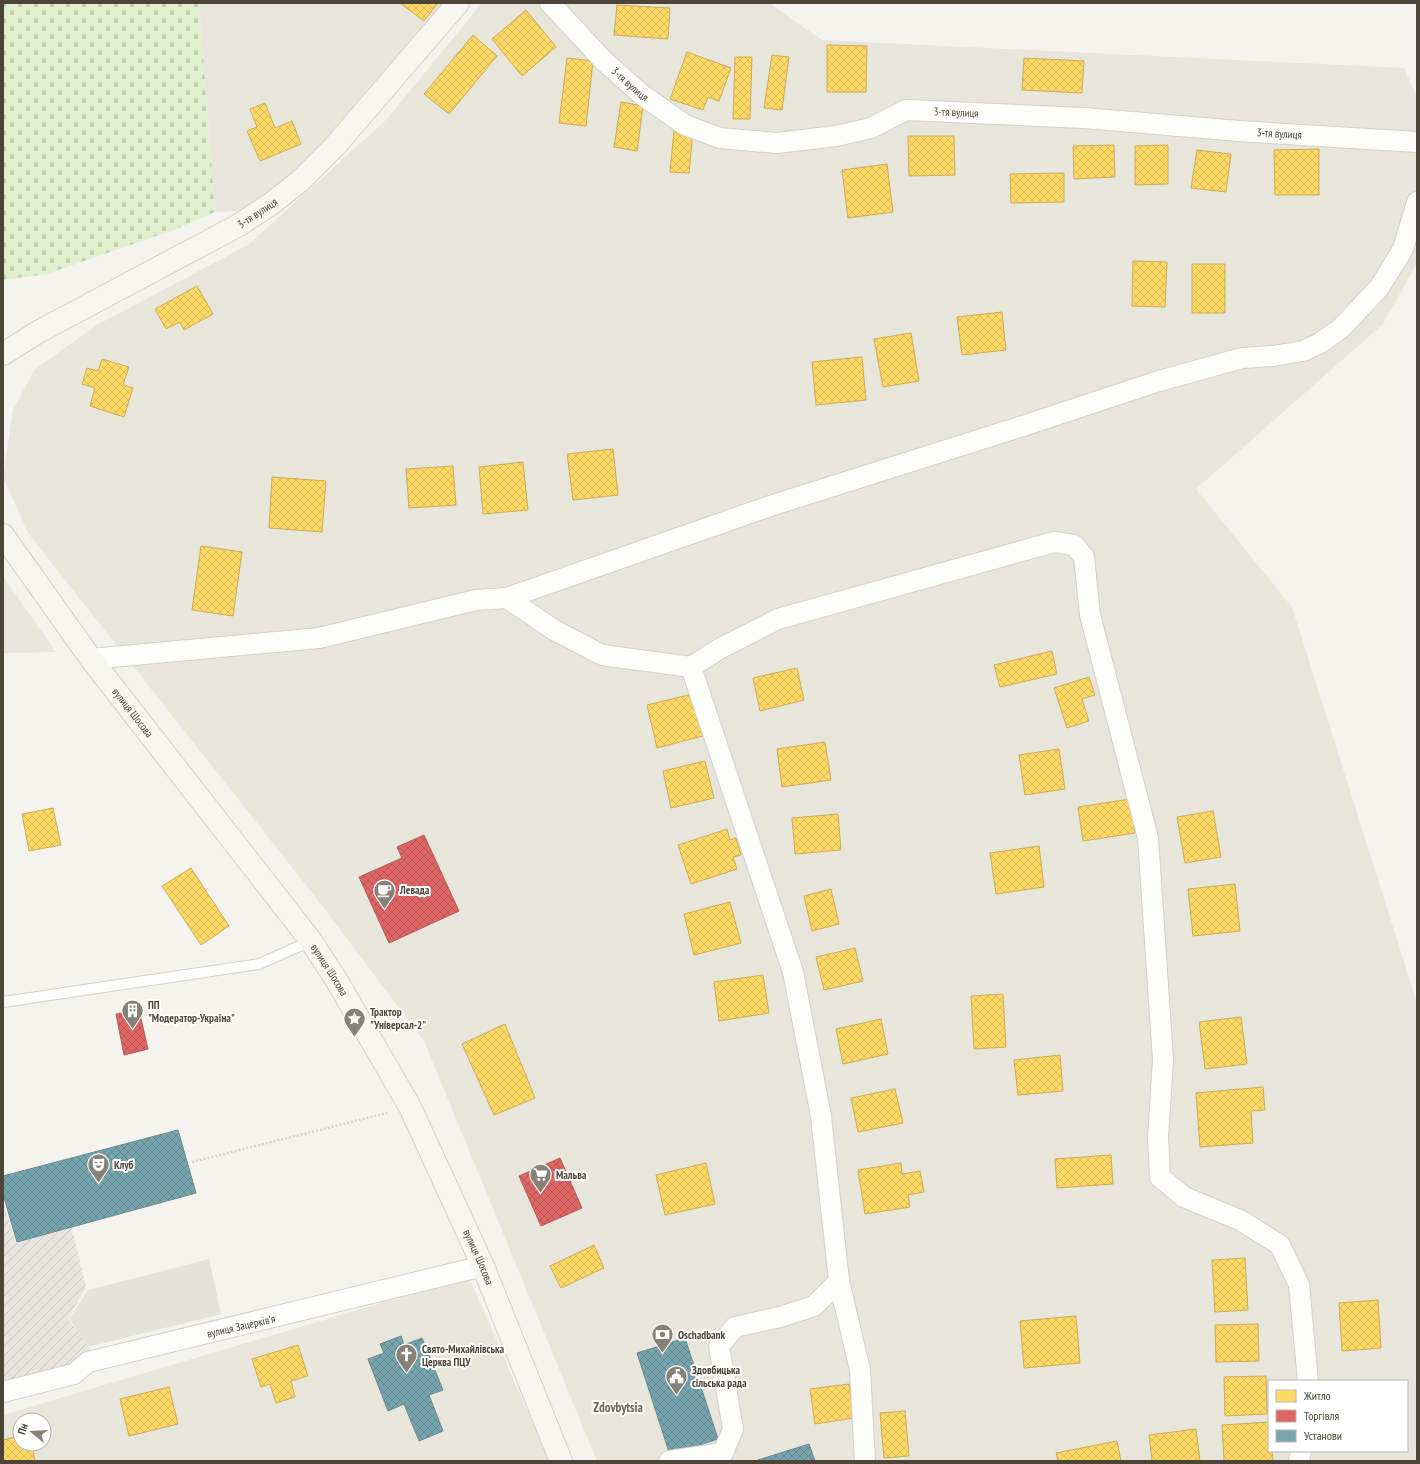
<svg xmlns="http://www.w3.org/2000/svg" width="1420" height="1464" viewBox="0 0 1420 1464" font-family="'PT Sans Narrow',sans-serif">
<defs>
<pattern id="industrial-furrows" width="10" height="10" patternUnits="userSpaceOnUse"><rect width="10" height="10" fill="#e8e4df"/><path d="M-1 1l2-2M0 10L10 0M9 11l2-2" fill="none" stroke="#c9c5c0"/></pattern>
<pattern id="cemetery-stones" width="16" height="16" patternUnits="userSpaceOnUse"><rect width="16" height="16" fill="#e0efce"/><path d="M2 7V4a2 2 0 0 1 4 0v3zM10 15v-3a2 2 0 0 1 4 0v3z" fill="#c2ceb2"/></pattern>
<pattern id="homes-cross-hatch" width="8" height="8" patternUnits="userSpaceOnUse"><rect width="8" height="8" fill="#ffd966"/><path d="M0 0l8 8M0 8l8-8" fill="none" stroke="#dcbc59"/></pattern>
<pattern id="shops-cross-hatch" width="8" height="8" patternUnits="userSpaceOnUse"><rect width="8" height="8" fill="#e06666"/><path d="M0 0l8 8M0 8l8-8" fill="none" stroke="#b85655"/></pattern>
<pattern id="public-cross-hatch" width="8" height="8" patternUnits="userSpaceOnUse"><rect width="8" height="8" fill="#76a5af"/><path d="M0 0l8 8M0 8l8-8" fill="none" stroke="#63888f"/></pattern>
</defs>
<rect width="100%" height="100%" fill="#f4f3ee"/>
<path fill="#e8e5db" fill-rule="evenodd" d="M199,3H456L262,210L215,212Z
M482,3H769L822,40L1404,68L1417,97V263L1383,324L1196,489L1292,607L1417,1003V1461H597L424,1041L317,899L28,533L3,477L13,410L34,370L97,325L248,245L386,120ZM1269,1381H1407V1451H1269Z
M3,576L56,652L3,653Z
M469,1277L549,1461H3V1415ZM20,1420H44V1444H20Z"/>
<path fill="url(#industrial-furrows)" d="M3,1202L16,1243L72,1228L86,1287L68,1319L92,1352L70,1372L3,1387Z"/>
<path fill="url(#cemetery-stones)" d="M3,3H199L215,212L171,231L47,274L3,280Z"/>
<path fill="#e3e2dd" d="M209,1259L221,1314L88,1347L69,1319L88,1290Z"/>
<path fill="url(#homes-cross-hatch)" stroke="#c9ad58" d="M400,3H438L424,21Z
M617,5L670,8L668,39L614,35Z
M526,10L556,47L522,76L492,39Z
M473,35L497,56L449,114L424,94Z
M827,45L867,46L866,92H827Z
M687,52L731,68L719,101L708,97L703,110L670,99Z
M772,55L789,57L782,110L764,108Z
M735,57H752L750,119H733Z
M567,58L593,61L586,126L559,123Z
M1024,58L1084,61L1082,93L1022,90Z
M621,102L643,106L637,151L614,147Z
M265,103L275,128L292,121L301,144L260,161L247,131L257,127L250,109Z
M674,130L693,131L689,173L670,172Z
M908,136H954L955,175L909,176Z
M1114,145L1115,177L1074,179L1073,146Z
M1168,145V184L1135,185V146Z
M1319,149V195H1275L1274,150Z
M1197,150L1231,154L1226,192L1191,188Z
M887,164L893,212L848,218L842,170Z
M1064,173V202L1011,203L1010,174Z
M1133,261L1167,262L1165,307L1132,306Z
M1192,264H1225V313H1192Z
M197,286L213,314L184,330L180,322L166,329L155,309Z
M1002,312L1006,350L962,355L957,317Z
M911,333L919,381L883,387L874,339Z
M862,357L866,400L816,405L812,362Z
M102,359L129,367L123,385L133,388L124,417L90,406L95,388L82,384L87,368L98,371Z
M613,449L618,495L573,500L567,454Z
M523,462L528,510L483,514L479,467Z
M453,466L456,505L409,508L406,469Z
M272,477L326,481L322,532L269,528Z
M201,546L242,552L233,616L192,610Z
M1052,651L1057,674L1000,687L994,665Z
M797,668L804,700L760,711L753,678Z
M1089,677L1095,695L1082,699L1089,721L1067,728L1054,688Z
M692,694L703,736L657,748L647,705Z
M825,742L831,780L782,787L777,749Z
M1059,749L1065,789L1025,795L1019,755Z
M705,761L714,798L671,808L663,771Z
M1130,799L1135,833L1083,841L1078,807Z
M53,808L61,845L29,851L22,814Z
M1213,811L1221,857L1185,863L1177,817Z
M838,814L841,850L795,854L792,818Z
M727,829L730,840L736,838L741,855L733,857L737,869L691,884L678,845Z
M1039,846L1044,887L996,894L990,853Z
M191,868L229,926L201,945L162,886Z
M1235,884L1240,931L1193,936L1188,889Z
M831,889L839,924L812,931L804,896Z
M730,902L741,943L694,955L684,914Z
M855,948L863,981L824,990L816,957Z
M763,975L769,1013L719,1021L714,982Z
M1003,994L1006,1047L974,1049L971,996Z
M1241,1017L1247,1064L1205,1069L1199,1022Z
M881,1019L888,1054L843,1064L836,1029Z
M505,1024L535,1098L494,1115L462,1044Z
M1060,1055L1063,1091L1018,1095L1014,1060Z
M1263,1087L1265,1110L1251,1111L1253,1143L1200,1147L1196,1093Z
M895,1089L903,1123L858,1132L851,1098Z
M1111,1155L1113,1184L1057,1188L1055,1159Z
M706,1163L715,1204L665,1215L656,1175Z
M901,1163L902,1174L920,1171L924,1192L908,1195L910,1207L865,1214L858,1170Z
M594,1245L604,1268L561,1288L550,1266Z
M1245,1258L1248,1310L1215,1312L1212,1260Z
M1378,1300L1381,1348L1342,1351L1339,1303Z
M1076,1316L1080,1363L1024,1368L1020,1321Z
M1258,1324L1259,1361L1216,1362L1215,1325Z
M298,1345L308,1376L291,1381L295,1397L276,1403L270,1384L261,1387L252,1359Z
M1266,1376L1267,1414L1225,1416L1224,1377Z
M849,1384L854,1418L815,1424L810,1389Z
M169,1387L178,1424L129,1436L120,1399Z
M905,1411L909,1456L884,1458L880,1413Z
M1269,1422V1451H1272L1273,1461H1224L1222,1425Z
M1196,1429L1200,1461H1152L1149,1435Z
M20,1436V1444H32L35,1461H3V1440Z
M1117,1441L1121,1461H1058L1056,1453Z"/>
<path fill="url(#shops-cross-hatch)" stroke="#b45c58" d="M424,835L459,911L389,943L359,877L402,858L397,847Z
M139,1010L148,1049L124,1055L116,1014Z
M560,1158L582,1208L541,1226L519,1176Z"/>
<path fill="url(#public-cross-hatch)" stroke="#69888b" d="M178,1130L196,1193L17,1242L3,1194V1176Z
M401,1336L404,1345L422,1338L443,1390L429,1395L443,1431L419,1441L404,1404L388,1411L368,1359L384,1353L380,1344Z
M685,1338L718,1439L670,1455L637,1353Z
M809,1444L815,1461H755Z"/>
<g fill="none" stroke-linecap="round" stroke-linejoin="round">
<defs>
<path id="lane" d="M3,1002L259,964L311,941"/>
<g id="street">
<path id="s1" d="M550,3L604,61L641,94L685,125L720,138L777,143L836,136L871,128L906,110L1084,118L1239,131L1417,142"/>
<path d="M507,598L770,506L1026,425L1159,381L1242,358L1273,356L1303,351L1320,343L1340,329L1379,288L1403,249L1417,202"/>
<path d="M91,659L319,638L476,600L507,598L554,630L602,655L691,667L719,649L778,619L1054,542L1074,545L1084,557L1090,615L1148,838L1163,1060L1158,1137L1160,1177L1184,1197L1240,1220L1280,1245L1299,1285L1308,1381"/>
<path d="M691,667L793,972L821,1116L839,1281L860,1370L865,1461"/>
<path d="M3,1392L74,1374L88,1362L483,1266"/>
<path d="M669,1461L723,1453L733,1429L719,1346L735,1327L780,1317L814,1306L839,1281"/>
<path d="M1299,1461L1301,1451"/>
</g>
<g id="secondary">
<path id="s2" d="M3,354L38,332L239,225L271,204L300,181L335,146L458,3"/>
<path id="s3" d="M3,535L91,659L311,941L337,981L410,1107L483,1266L561,1461"/>
</g>
</defs>
<use href="#lane" stroke="#d2d0cb" stroke-width="12"/>
<use href="#street" stroke="#d2d0cb" stroke-width="22"/>
<use href="#secondary" stroke="#d4d0c5" stroke-width="24"/>
<path stroke="#d4d2cc" stroke-width="2.5" stroke-dasharray="2 2" stroke-linecap="butt" d="M192,1162L387,1113"/>
<use href="#lane" stroke="#fdfdfc" stroke-width="10"/>
<use href="#street" stroke="#fdfdfc" stroke-width="20"/>
<use href="#secondary" stroke="#f7f6f1" stroke-width="22"/>
</g>
<defs>
<symbol id="cafe-pin" viewBox="-11 -11 22 30"><path d="M0 17L-7.5 6A9.5 9.5 0 1 1 7.5 6Z" fill="#878278" stroke="#fff"/><path d="M-5.5-4.5H6V0H3Q3 3.5 0 3.5H-2.5Q-5.5 3.5-5.5 0ZM3-3.2v2h1.7v-2ZM-6 4.5H4V6H-6Z" fill="#fff"/></symbol>
<symbol id="building-pin" viewBox="-11 -11 22 30"><path d="M0 17L-7.5 6A9.5 9.5 0 1 1 7.5 6Z" fill="#878278" stroke="#fff"/><path d="M-4-6H4V6H1V3H-1V6H-4ZM-2.5-4.3h1.7v1.8h-1.7ZM.8-4.3h1.7v1.8H.8ZM-2.5-1h1.7V.8h-1.7ZM.8-1h1.7V.8H.8Z" fill="#fff"/></symbol>
<symbol id="sight-pin" viewBox="-11 -11 22 30"><path d="M0 17L-7.5 6A9.5 9.5 0 1 1 7.5 6Z" fill="#878278" stroke="#fff"/><path d="M0-6L1.8-2.2L6-1.7L2.9 1.2L3.7 5.4L0 3.3L-3.7 5.4L-2.9 1.2L-6-1.7L-1.8-2.2Z" fill="#fff"/></symbol>
<symbol id="theatre-pin" viewBox="-11 -11 22 30"><path d="M0 17L-7.5 6A9.5 9.5 0 1 1 7.5 6Z" fill="#878278" stroke="#fff"/><path d="M-5-5.5Q0-4 5-5.5V0Q5 5 0 6Q-5 5-5 0ZM-3.3-2.5H-1v1.5H-3.3ZM1-2.5H3.3v1.5H1ZM-2.8 1Q0 5.5 2.8 1Z" fill="#fff"/></symbol>
<symbol id="supermarket-pin" viewBox="-11 -11 22 30"><path d="M0 17L-7.5 6A9.5 9.5 0 1 1 7.5 6Z" fill="#878278" stroke="#fff"/><path d="M-6-5.5h2.5l.6 2H6L4.5 2H-2.5L-4.4-4H-6ZM-1.5 3.2a1.3 1.3 0 1 0 .1 0ZM3 3.2a1.3 1.3 0 1 0 .1 0Z" fill="#fff"/></symbol>
<symbol id="bank-pin" viewBox="-11 -11 22 30"><path d="M0 17L-7.5 6A9.5 9.5 0 1 1 7.5 6Z" fill="#878278" stroke="#fff"/><path d="M-6-4H6V4H-6ZM0-2.3a2.3 2.3 0 1 0 0 4.6a2.3 2.3 0 1 0 0-4.6Z" fill="#fff"/></symbol>
<symbol id="church-pin" viewBox="-11 -11 22 30"><path d="M0 17L-7.5 6A9.5 9.5 0 1 1 7.5 6Z" fill="#878278" stroke="#fff"/><path d="M-1.2-6h2.4v3.5h3.3v2.4h-3.3V6h-2.4V-.1h-3.3v-2.4h3.3Z" fill="#fff"/></symbol>
<symbol id="civic-pin" viewBox="-11 -11 22 30"><path d="M0 17L-7.5 6A9.5 9.5 0 1 1 7.5 6Z" fill="#878278" stroke="#fff"/><path d="M-.6-6.5H3V-4.5H.6V-3L4-1V1h2V6H-6V1h2V-1L-.6-3ZM-1.2 2.5V6h2.4V2.5Z" fill="#fff"/></symbol>
</defs>
<g fill-rule="evenodd">
<use href="#cafe-pin" x="372" y="878" width="25" height="34"/>
<use href="#building-pin" x="120" y="998" width="25" height="34"/>
<use href="#sight-pin" x="342" y="1006" width="25" height="34"/>
<use href="#theatre-pin" x="86" y="1152" width="25" height="34"/>
<use href="#supermarket-pin" x="528" y="1162" width="25" height="34"/>
<use href="#bank-pin" x="650" y="1322" width="25" height="34"/>
<use href="#church-pin" x="394" y="1342" width="25" height="34"/>
<use href="#civic-pin" x="664" y="1364" width="25" height="34"/>
</g>
<g text-anchor="middle" dominant-baseline="central" stroke-width="4" stroke-linejoin="round" paint-order="stroke">
<g font-size="11" fill="#4c4538" stroke="#fff">
<text stroke="none"><textPath href="#s1" startOffset="114">3-тя вулиця</textPath></text>
<text stroke="none"><textPath href="#s1" startOffset="462">3-тя вулиця</textPath></text>
<text stroke="none"><textPath href="#s1" startOffset="786">3-тя вулиця</textPath></text>
<text stroke="none"><textPath href="#s2" startOffset="291">3-тя вулиця</textPath></text>
<text stroke="none"><textPath href="#s3" startOffset="220">вулиця Шосова</textPath></text>
<text stroke="none"><textPath href="#s3" startOffset="544">вулиця Шосова</textPath></text>
<text stroke="none"><textPath href="#s3" startOffset="868">вулиця Шосова</textPath></text>
<text transform="translate(241 1326) rotate(-13)">вулиця Зацерківʼя</text>
</g>
<g font-size="11" font-weight="bold" fill="#4c4538" stroke="#fff" text-anchor="start">
<text x="400" y="890">Левада</text>
<text x="148" y="1005">ПП<tspan x="148" dy="13">"Модератор-Україна"</tspan></text>
<text x="370" y="1012">Трактор<tspan x="370" dy="13">"Універсал-2"</tspan></text>
<text x="114" y="1165">Клуб</text>
<text x="556" y="1175">Мальва</text>
<text x="678" y="1335">Oschadbank</text>
<text x="422" y="1349">Свято-Михайлівська<tspan x="422" dy="13">Церква ПЦУ</tspan></text>
<text x="692" y="1370">Здовбицька<tspan x="692" dy="13">сільська рада</tspan></text>
</g>
<g font-size="13" font-weight="bold" fill="#6f644f" stroke="#fff">
<text x="618" y="1407">Zdovbytsia</text>
</g>
</g>
<rect width="1420" height="1464" fill="none" stroke="#4c4538" stroke-width="8"/>
<rect x="1268" y="1380" width="140" height="72" fill="#ffffff" stroke="#b7b5af"/>
<rect x="1276" y="1390" width="20" height="12" fill="#ffd966" stroke="#b7b5af"/>
<text x="1304" y="1400" font-size="12" fill="#4c4538">Житло</text>
<rect x="1276" y="1410" width="20" height="12" fill="#e06666" stroke="#b7b5af"/>
<text x="1304" y="1420" font-size="12" fill="#4c4538">Торгівля</text>
<rect x="1276" y="1430" width="20" height="12" fill="#76a5af" stroke="#b7b5af"/>
<text x="1304" y="1440" font-size="12" fill="#4c4538">Установи</text>
<g transform="translate(32 1432) rotate(288)"><circle r="19" fill="#ffffff" stroke="#b7b5af"/>
<path d="M0-3L7 15L0 10L-7 15Z" fill="#878278"/>
<text y="-6" font-size="11" font-weight="bold" text-anchor="middle" fill="#4c4538">Пн</text>
</g>
</svg>
